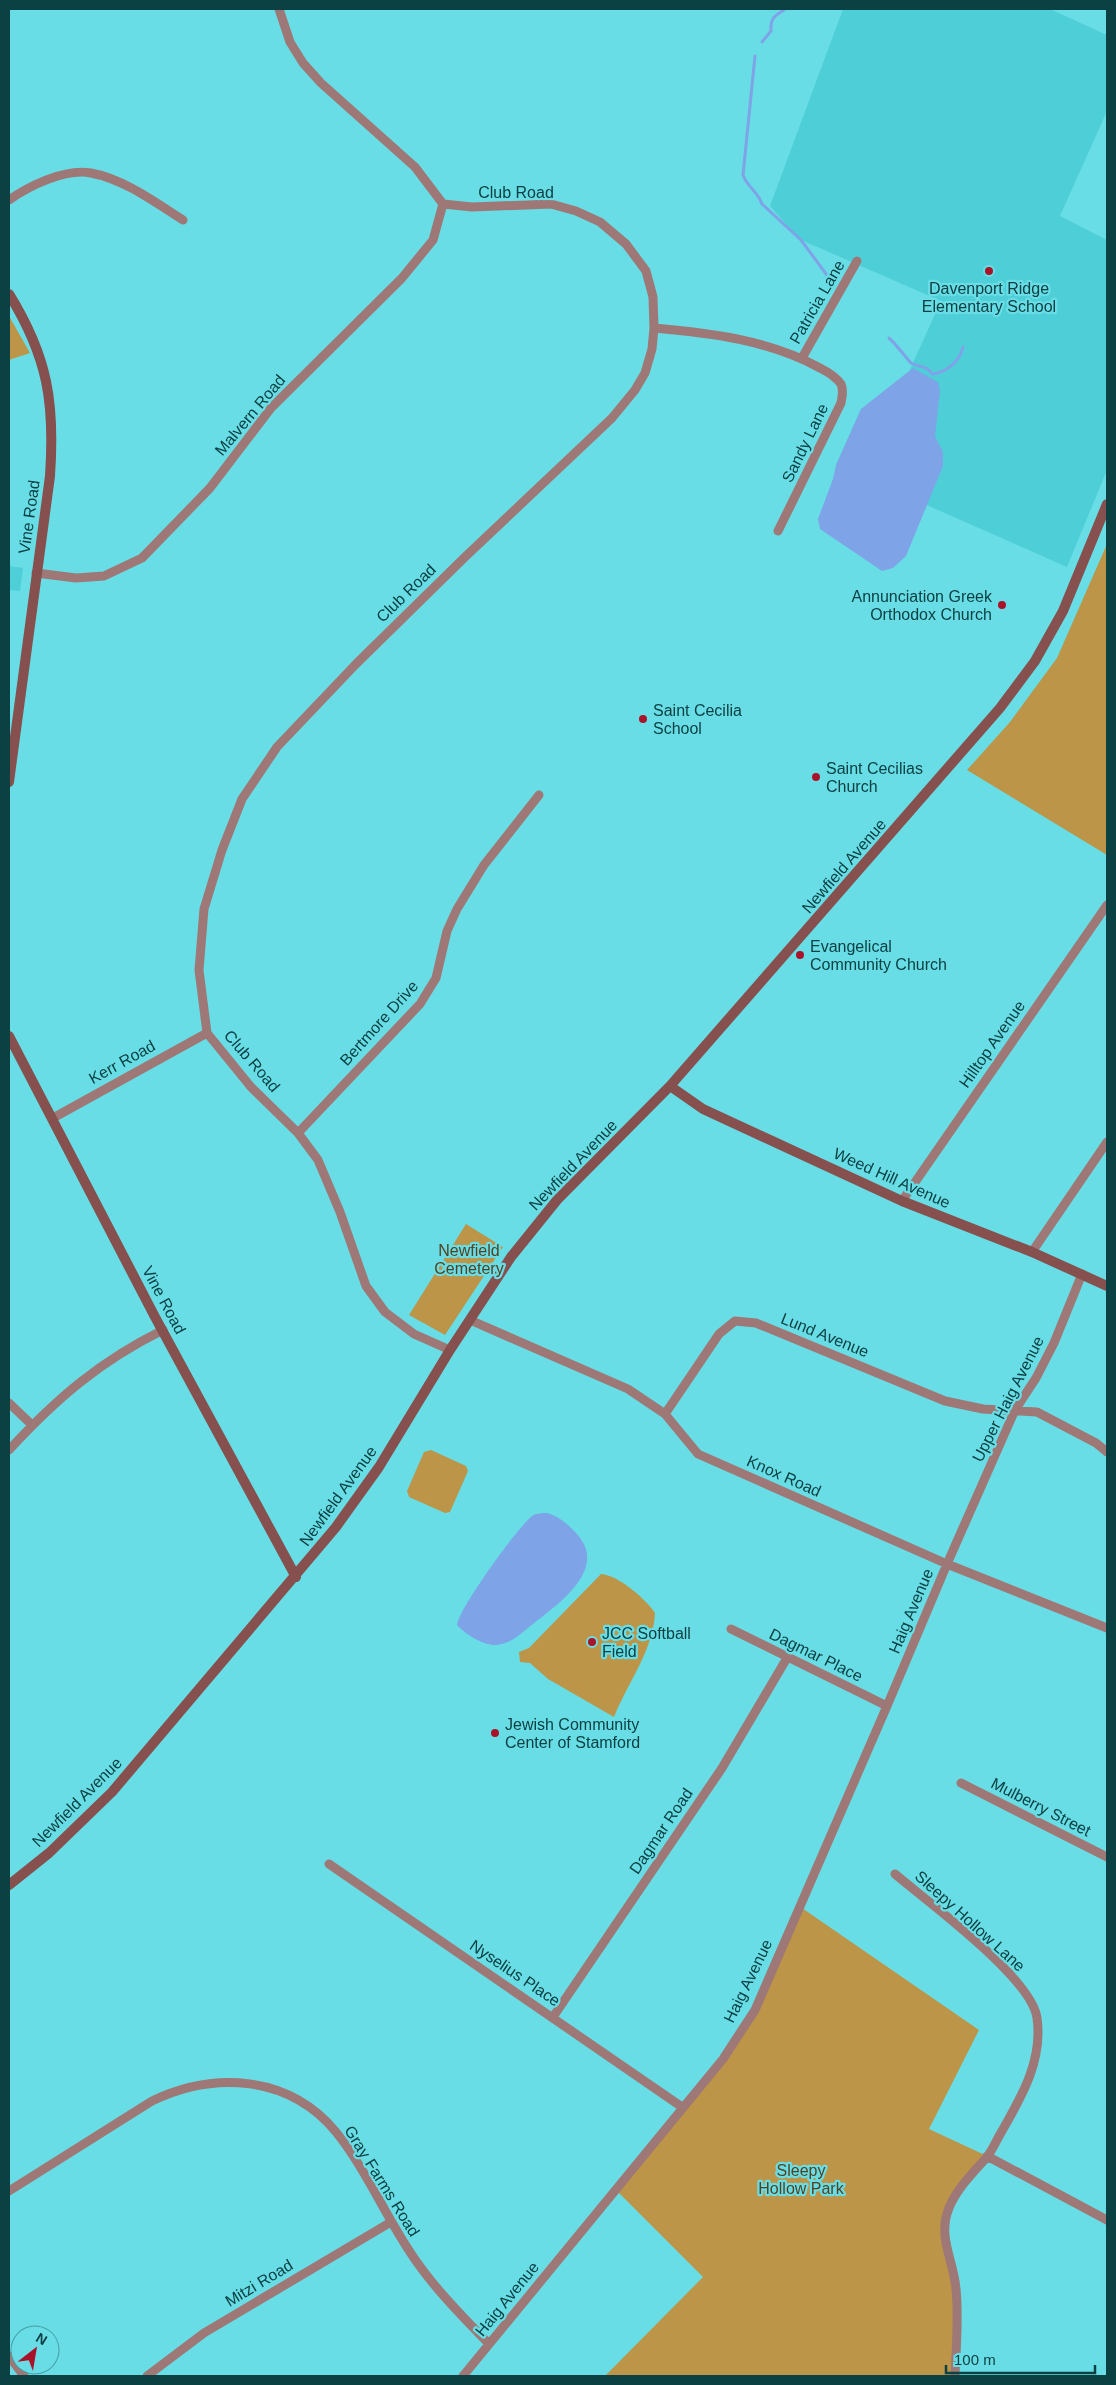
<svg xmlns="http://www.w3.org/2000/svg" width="1116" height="2385" viewBox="0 0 1116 2385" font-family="Arial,sans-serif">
<rect width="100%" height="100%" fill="#69dde5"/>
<path fill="#4ecfd8" d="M843,9H1050L1107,35V111L1060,216L1107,240V470L1067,567L836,465L861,409L887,420L941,301L799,239L770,206Z
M9,566L23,568L20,591L9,590Z"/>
<path fill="#bc9548" d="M9,316L30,353L9,360Z
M1107,544V855L967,770L1010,722L1057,658Z
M466,1224L503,1247L445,1335L409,1315Z
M431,1450L466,1466L468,1471L450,1512L445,1513L409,1497L407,1491L424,1452Z
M601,1574C618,1575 646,1599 655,1613C653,1651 628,1682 614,1717L548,1679L530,1663L520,1662L519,1652L529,1648Z
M799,1906L979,2030L929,2129L987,2156L963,2183L944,2228L956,2288L955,2376H605L703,2277L615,2189L741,2031Z"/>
<path fill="#7ea3e7" d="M913,368L938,382L940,391L935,436L943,452V466L906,556L893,568L882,571L820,529L818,519L833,479L836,465L861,409Z
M547,1513C558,1516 568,1524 575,1532C611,1568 558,1604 533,1624C521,1633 513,1643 497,1645C484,1646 465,1634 457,1625C459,1608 518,1527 532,1516C536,1513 543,1513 547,1513Z"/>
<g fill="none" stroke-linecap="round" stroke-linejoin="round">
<path stroke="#7ea3e7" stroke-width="3" d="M762,42L771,31C770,19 774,16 784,10
M755,56L743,175C748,188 758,192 762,204L801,240L832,282
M889,338C894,342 909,361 911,363C918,367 928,366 932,374C946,373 960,361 963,347"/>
<path stroke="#9e7876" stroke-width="9" d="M279,9L290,42L303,63L321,83L415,167L443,204L472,207L551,204L576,211L600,222L626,244L646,271L653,297L654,328L652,349L645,373L635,390L612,418L465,557L356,664L277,747L242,799L222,850L204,909L199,970L207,1033L251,1087L298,1133L318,1160L340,1212L366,1286L385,1312L414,1334L450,1350
M9,200C29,186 65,168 91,173C124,179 156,203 183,220
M654,328C711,333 769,340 820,368C828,372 836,377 841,384C844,391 842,396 841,403L778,531
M802,358L857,261
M36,573L76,578L104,576L142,558L210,488L271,408L402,278L433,240L443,204
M53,1118L207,1033
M298,1133L420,1004L436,978L447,931L457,909L484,865L539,795
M902,1201L1107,905
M1032,1252L1107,1142
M470,1320L628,1389L665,1414L698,1454L947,1564L1107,1628
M9,1403L32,1425
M665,1414L719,1334L735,1321L756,1323L945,1401L983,1409L1037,1412L1096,1443L1107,1452
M9,1450C56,1399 100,1361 163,1330
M731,1629L887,1706
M961,1783L1107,1857
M329,1864L682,2107
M895,1874C928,1902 1032,1978 1037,2018C1043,2060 1022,2096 1002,2131C997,2139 993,2149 987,2157C973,2173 957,2188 949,2208C937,2237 954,2261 956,2289C959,2318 956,2348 955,2376
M553,2017L722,1768L787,1658
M987,2156L1107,2220
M9,2191L152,2101C214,2071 289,2075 336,2132C365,2168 384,2213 410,2252C432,2286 461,2315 489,2344
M9,2356L24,2376
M147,2376L204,2333L391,2222
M463,2376L723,2059L755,2010L887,1706L947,1564L1015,1410L1036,1378L1054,1343L1082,1274"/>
<path stroke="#86504e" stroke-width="10" d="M9,294C48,357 55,403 50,476L9,782
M9,1036L155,1317L296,1577
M670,1086L703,1109L902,1201L1032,1252L1107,1286
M9,1885L49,1853L112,1792L336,1527L379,1467L450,1350L511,1257L557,1200L670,1086L1000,708L1035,661L1063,611L1107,504"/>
</g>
<g fill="#a91329" stroke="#69dde5" stroke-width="2">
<circle cx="989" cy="271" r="5"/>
<circle cx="1002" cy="605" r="5"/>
<circle cx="643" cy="719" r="5"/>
<circle cx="816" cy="777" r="5"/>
<circle cx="800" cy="955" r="5"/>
<circle cx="592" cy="1642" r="5"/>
<circle cx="495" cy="1733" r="5"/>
</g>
<g text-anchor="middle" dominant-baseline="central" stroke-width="4.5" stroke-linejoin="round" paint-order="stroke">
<g font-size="16" fill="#0c4144" stroke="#69dde5">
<text x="516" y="192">Club Road</text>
<text transform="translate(817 302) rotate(-60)">Patricia Lane</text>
<text transform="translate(250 415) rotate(-50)">Malvern Road</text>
<text transform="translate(805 443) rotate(-64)">Sandy Lane</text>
<text transform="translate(29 517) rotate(-82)">Vine Road</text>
<text transform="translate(406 593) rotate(-44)">Club Road</text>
<text transform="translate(844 866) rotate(-49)">Newfield Avenue</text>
<text transform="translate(379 1023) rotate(-48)">Bertmore Drive</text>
<text transform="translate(992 1044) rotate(-55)">Hilltop Avenue</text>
<text transform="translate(252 1061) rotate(49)">Club Road</text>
<text transform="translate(122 1062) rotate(-29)">Kerr Road</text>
<text transform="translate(573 1165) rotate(-46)">Newfield Avenue</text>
<text transform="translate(892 1178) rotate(24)">Weed Hill Avenue</text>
<text transform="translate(164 1300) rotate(62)">Vine Road</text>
<text transform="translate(825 1335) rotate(22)">Lund Avenue</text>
<text transform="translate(1008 1399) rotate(-63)">Upper Haig Avenue</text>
<text transform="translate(784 1476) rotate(24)">Knox Road</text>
<text transform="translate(338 1496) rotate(-54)">Newfield Avenue</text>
<text transform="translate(911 1611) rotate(-67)">Haig Avenue</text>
<text transform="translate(816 1655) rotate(26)">Dagmar Place</text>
<text transform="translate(77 1802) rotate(-45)">Newfield Avenue</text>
<text transform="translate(1041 1807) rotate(27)">Mulberry Street</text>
<text transform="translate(661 1831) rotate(-56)">Dagmar Road</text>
<text transform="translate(970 1921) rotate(42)">Sleepy Hollow Lane</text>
<text transform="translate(515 1973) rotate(34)">Nyselius Place</text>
<text transform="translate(748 1981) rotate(-64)">Haig Avenue</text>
<text transform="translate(382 2181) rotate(58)">Gray Farms Road</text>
<text transform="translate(259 2283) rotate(-31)">Mitzi Road</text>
<text transform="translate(507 2299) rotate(-51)">Haig Avenue</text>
</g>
<g font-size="16" fill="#0c4144" stroke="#69dde5" text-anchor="start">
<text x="989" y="288" text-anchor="middle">Davenport Ridge<tspan x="989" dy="18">Elementary School</tspan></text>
<text x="992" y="596" text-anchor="end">Annunciation Greek<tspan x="992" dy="18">Orthodox Church</tspan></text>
<text x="653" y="710">Saint Cecilia<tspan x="653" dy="18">School</tspan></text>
<text x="826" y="768">Saint Cecilias<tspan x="826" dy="18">Church</tspan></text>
<text x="810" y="946">Evangelical<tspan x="810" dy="18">Community Church</tspan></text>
<text x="602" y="1633">JCC Softball<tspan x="602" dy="18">Field</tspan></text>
<text x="505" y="1724">Jewish Community<tspan x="505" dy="18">Center of Stamford</tspan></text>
</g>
<g font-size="16" fill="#544221" stroke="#69dde5">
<text x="469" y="1250">Newfield<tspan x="469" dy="18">Cemetery</tspan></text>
<text x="801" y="2170">Sleepy<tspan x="801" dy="18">Hollow Park</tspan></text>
</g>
</g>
<rect width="1116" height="2385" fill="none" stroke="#0c4144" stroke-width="20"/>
<g transform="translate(35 2350) rotate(31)"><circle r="24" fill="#69dde5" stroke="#449fa5"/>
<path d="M0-4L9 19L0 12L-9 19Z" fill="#a91329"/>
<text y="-8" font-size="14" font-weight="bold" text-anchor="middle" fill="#0c4144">N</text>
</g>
<path d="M946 2365v8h149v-8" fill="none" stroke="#0c4144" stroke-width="2.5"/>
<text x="954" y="2365" font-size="15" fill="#0c4144" stroke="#69dde5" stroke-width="4" paint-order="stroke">100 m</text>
</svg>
